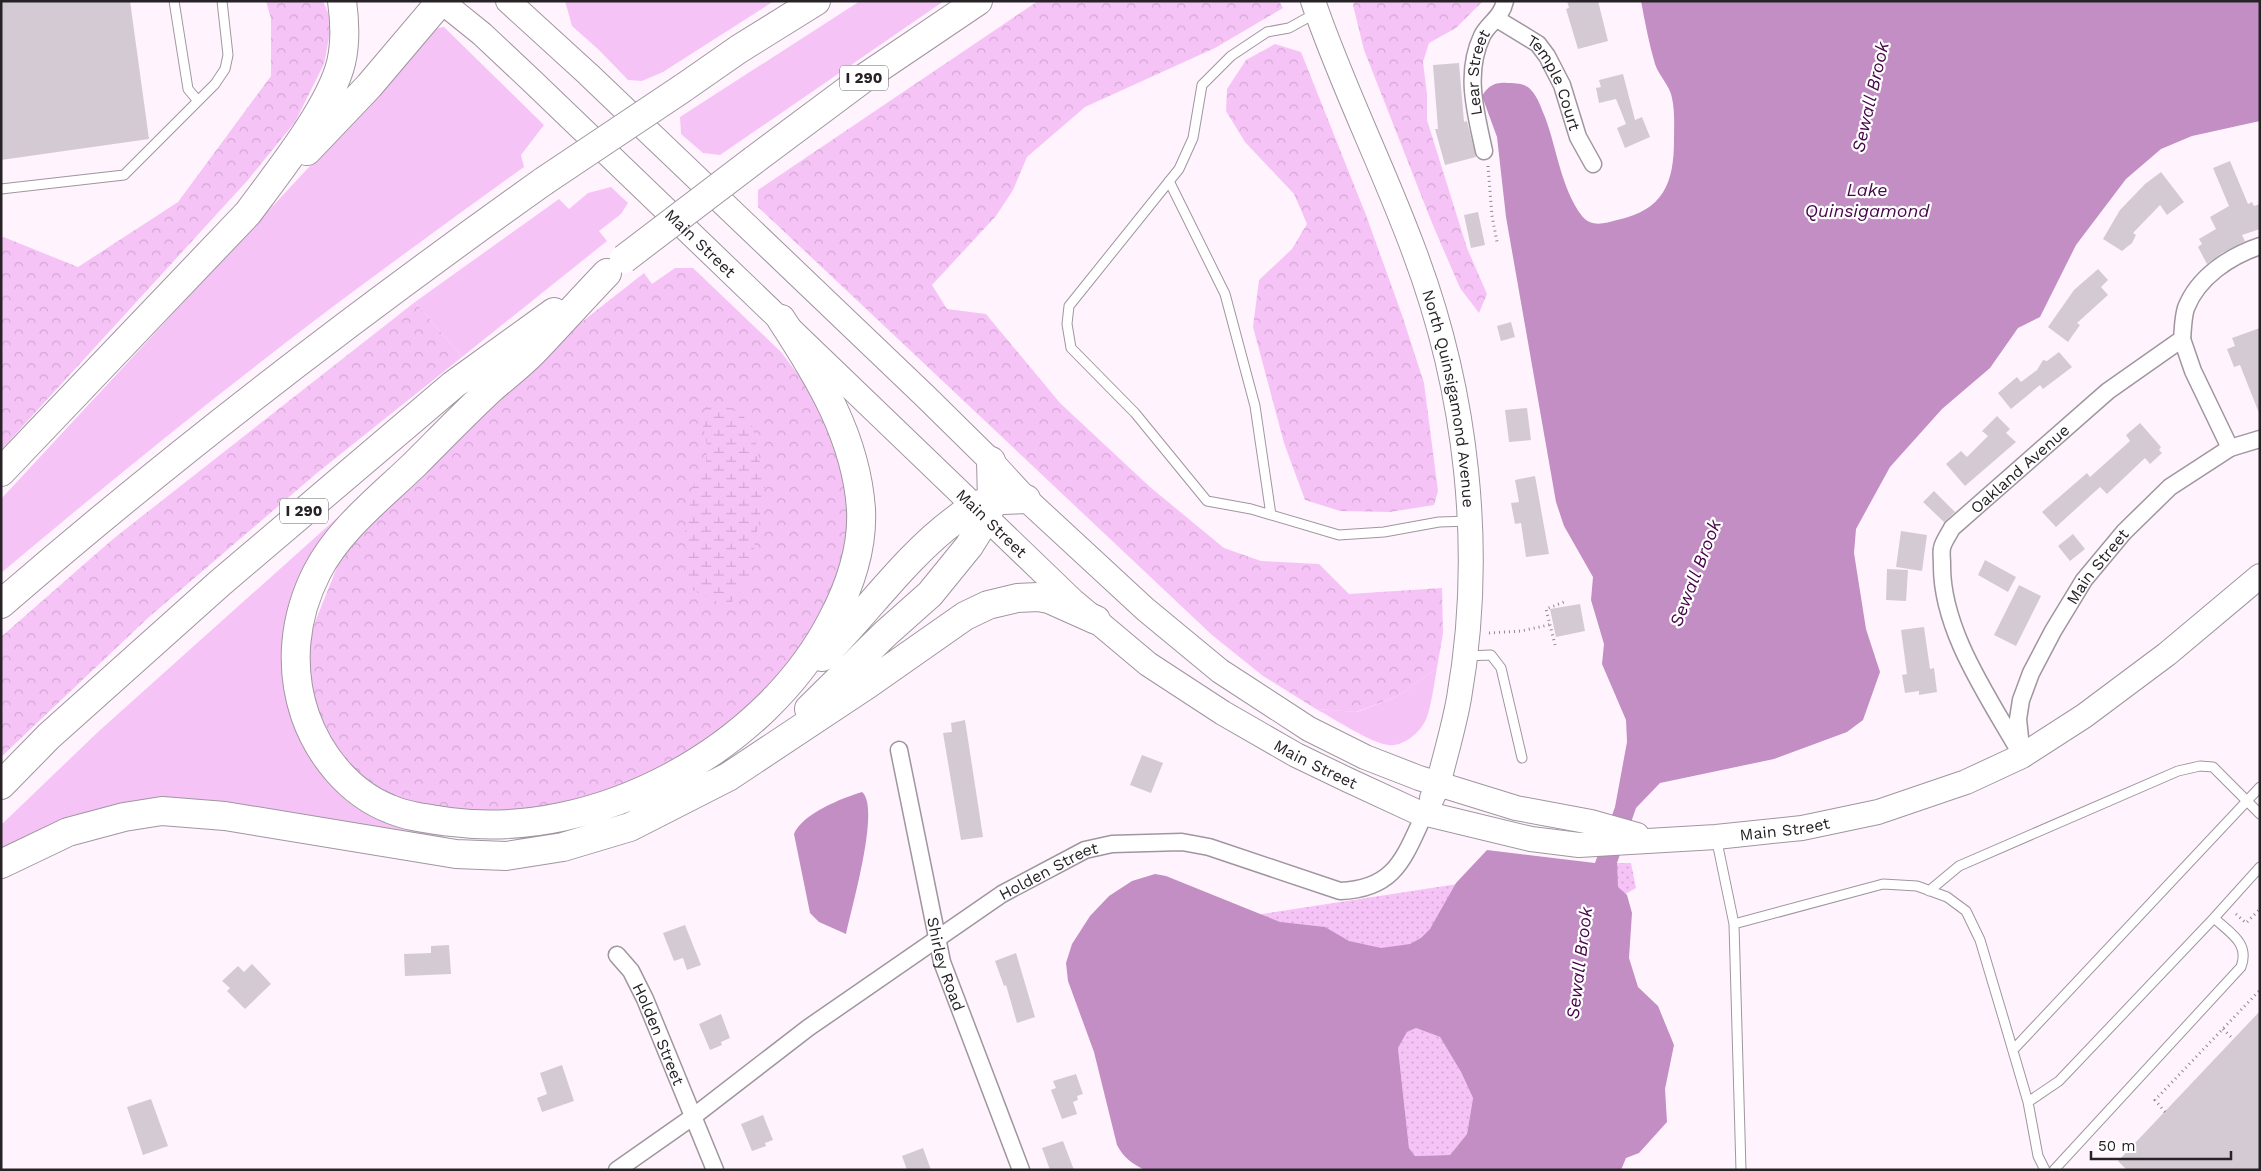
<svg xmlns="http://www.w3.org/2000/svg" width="2261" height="1171" viewBox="0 0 2261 1171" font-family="'Work Sans',sans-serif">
<defs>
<pattern id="forest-crowns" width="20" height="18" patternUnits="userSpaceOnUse" patternTransform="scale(1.25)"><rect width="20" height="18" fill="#f6c3f7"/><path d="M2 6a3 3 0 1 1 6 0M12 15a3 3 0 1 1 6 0" fill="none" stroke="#d3a7d4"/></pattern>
<pattern id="wetland-marsh" width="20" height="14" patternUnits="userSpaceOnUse" patternTransform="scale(1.25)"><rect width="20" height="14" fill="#f6c3f7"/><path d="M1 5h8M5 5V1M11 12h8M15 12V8" fill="none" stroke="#d3a7d4"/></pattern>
<pattern id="park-dots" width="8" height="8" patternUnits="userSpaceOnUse" patternTransform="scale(1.25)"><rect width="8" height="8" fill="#f6c3f7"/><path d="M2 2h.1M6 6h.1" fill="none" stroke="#d3a7d4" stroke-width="1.8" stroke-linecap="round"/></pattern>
</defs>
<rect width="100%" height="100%" fill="#fff4fe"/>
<path fill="#f6c3f7" d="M565,1H774L663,72L642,81L628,80L599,50L572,26Z
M860,1H944L720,155L703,153L681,134L680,117Z
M444,27L544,125L521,155L524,167C470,206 416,245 362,285C238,377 119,474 1,573V499L438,28Z
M611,187L628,203L621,214L599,231L607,241L462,357L415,302L559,199L569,209L588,193Z
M339,516L343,521L287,643L444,834L442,841L139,806L1,855V825L99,731Z
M1437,668C1434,684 1432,702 1427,717C1422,731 1404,747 1389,745C1372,744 1333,718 1316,709L1357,712L1398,696Z"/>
<path fill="url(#forest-crowns)" d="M266,1H323L332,22L324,64L295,122L247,181L1,450V236L78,267L178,202L271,76V19Z
M1038,1H1279L1283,8L1215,48L1085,107L1027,157L1013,190L996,216L932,285L947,309L986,314L1060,403L1150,487L1224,548L1261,561L1319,564L1349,594L1442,588L1443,633L1437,668L1398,696L1356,712L1316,709L1263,676L1212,635L758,207V190Z
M1355,1H1483L1456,28L1429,43L1423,62L1427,94V120L1467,248L1487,294L1479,313L1460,288L1432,223L1364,50L1353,5Z
M1275,44L1301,52L1366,215L1402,315L1424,383L1438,491L1434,505L1390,512L1340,511L1305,500L1284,443L1253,327L1259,280L1292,249L1307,224L1294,194L1245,142L1226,111L1227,89L1246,60Z
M675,268H693L781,352L803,381L825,418L841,460L851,510L845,573L799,662L718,741L587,803L466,817L378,793L350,768L327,739L315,713L307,670L309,637L342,555L369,524L560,339L644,273L652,284Z
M415,302L462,357L317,473L149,617L1,757V637L113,539Z"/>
<path fill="url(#wetland-marsh)" d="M723,405L741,414L752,425L765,486L748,581L728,607L686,587L685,528L695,479L706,468L707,445L703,425L706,407Z"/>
<path fill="url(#park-dots)" d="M1595,863H1631L1636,888L1601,908L1396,960L1217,921Z
M1416,1028L1440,1037L1461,1072L1473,1098L1467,1134L1450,1155L1415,1156L1409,1148L1398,1048L1407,1032Z"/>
<path fill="#c38ec3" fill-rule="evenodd" d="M1641,1H2260V121L2192,136L2161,149L2126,179L2076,245L2040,317L2018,328L1990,368L1942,409L1890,467L1856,529L1854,553L1866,629L1880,672L1863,720L1847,732L1774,759L1660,783L1636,808L1617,863L1618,887L1627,895L1632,913L1629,958L1638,987L1658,1006L1674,1045L1665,1089L1667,1122L1639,1153L1626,1158L1621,1170H1145C1131,1163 1124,1158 1117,1145L1094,1052L1068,981L1066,963L1072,944L1090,916L1109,896L1132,881L1155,874L1166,876L1280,922L1325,927L1349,941L1381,948L1410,944L1421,938L1430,929L1456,883L1487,850L1595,863L1615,807L1627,742L1626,720L1602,664L1604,644L1591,600L1593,577L1564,526L1556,502L1506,217L1497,137L1482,96C1488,86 1495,82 1507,83C1515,83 1525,83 1531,90C1538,97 1541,108 1545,117C1557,149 1561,188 1582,216C1592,228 1605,223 1617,220C1663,210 1674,184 1674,140C1674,126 1675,112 1672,98C1670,86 1659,76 1655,64C1649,44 1645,22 1641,1ZM1416,1028L1440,1037L1461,1072L1473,1098L1467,1134L1450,1155L1415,1156L1409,1148L1398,1048L1407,1032Z
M862,792C881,807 851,909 846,934L819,922L810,913L794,834C802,814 842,798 862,792Z"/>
<path fill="#d4cad4" d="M1,1H130L149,139L1,160Z
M1567,1H1598L1608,41L1578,49L1566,9L1569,8Z
M1459,63L1464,122L1467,121L1476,157L1445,165L1435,129H1438L1433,65Z
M1623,74L1635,120L1642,117L1650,137L1625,148L1617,128L1626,124L1616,99L1599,103L1596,88L1601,87L1599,80Z
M2230,161L2248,204L2252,202L2254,206L2260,204V229L2242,235L2245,241L2222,253L2207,264L2198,247L2202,244L2199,239L2216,229L2210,217L2229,206L2213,168Z
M2161,172L2184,202L2167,215L2160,205L2133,233L2136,235L2132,243L2122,251L2103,239L2120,210L2145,184Z
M1478,212L1485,245L1471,248L1464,215Z
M2098,269L2108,280L2101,287L2108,295L2077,323L2080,325L2068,342L2048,327L2074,290Z
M1511,322L1515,337L1501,341L1497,326Z
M2260,328V412L2259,413L2240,365L2234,367L2227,349L2235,346L2232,338Z
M2059,352L2072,367L2043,389L2040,385L2011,409L1998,393L2017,377L2021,382L2037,370L2043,360L2047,361Z
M1527,408L1531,440L1509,442L1505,410Z
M1997,416L2010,429L2006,433L2016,442L1965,486L1946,464L1961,451L1967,457L1988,436L1982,431Z
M2140,423L2161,447L2159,450L2162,453L2150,464L2145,458L2107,494L2100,487L2056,527L2042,512L2087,473L2090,477L2130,441L2126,435Z
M1535,476L1549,554L1526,557L1521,523L1515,524L1511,503L1519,502L1515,480Z
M1934,491L1955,512L1944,522L1923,502Z
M1901,531L1927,535L1922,571L1896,567Z
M2073,534L2085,549L2070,561L2058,546Z
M1985,560L2016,577L2008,592L1978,575Z
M1887,569L1908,570L1906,601L1886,600Z
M2019,585L2041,596L2016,646L1994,635Z
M1580,604L1585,631L1556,637L1550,609Z
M1924,627L1930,669L1934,668L1937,692L1919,695V691L1905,693L1902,675L1907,674L1901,630Z
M965,720L983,837L961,840L943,733L952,732L951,723Z
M1142,755L1163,763L1151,793L1130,785Z
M685,925L701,965L687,970L683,958L674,961L663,933Z
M449,945L451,974L405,976L404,954L431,953V946Z
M1016,953L1035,1017L1017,1023L1006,985L1004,986L995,961Z
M252,964L271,984L245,1009L227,991L230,988L222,981L238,966L244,972Z
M2260,1011V1170H2127L2118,1161Z
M721,1014L730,1038L721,1042L722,1045L710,1050L699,1024Z
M562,1065L574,1101L542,1112L537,1098L547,1094L540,1073Z
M1076,1074L1083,1094L1077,1096L1078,1100L1073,1102L1077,1114L1062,1119L1051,1090L1056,1088L1053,1081Z
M151,1099L168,1146L143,1155L127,1107Z
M763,1115L773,1140L765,1143L766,1146L752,1151L741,1124Z
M1063,1141L1074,1170H1050L1042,1148Z
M923,1148L931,1170H907L902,1156Z"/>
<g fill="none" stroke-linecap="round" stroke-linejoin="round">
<defs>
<path id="service" d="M174,1L188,89L198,101
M1316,13L1289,28L1267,32L1231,56L1202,85L1193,138L1179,169L1069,306L1067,324L1071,348L1135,413L1207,501L1251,509L1339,535L1384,532L1439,522L1470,521
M1169,181L1225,294L1255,406L1271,515
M1,189L124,175L215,84L225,69L228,55L222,1
M1465,656L1491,655L1501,668L1522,758
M1716,837L1734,924L1741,1170
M1929,891L1959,866L2178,771L2200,766L2213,767L2260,814
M1734,924L1883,884L1917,886L1947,897L1966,911L1980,940L2003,1017L2028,1102L2038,1156L2045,1170
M2013,1050L2260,787
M2028,1102L2059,1081L2214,918
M2054,1170L2241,967C2250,943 2230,933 2214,918L2260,867"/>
<g id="minor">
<path id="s1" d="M1497,19L1538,44L1547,56L1562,85L1578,137L1593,164"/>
<path id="s2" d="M1484,151C1476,113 1464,74 1482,36C1488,23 1501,19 1505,1"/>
<path d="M2182,339L2193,371L2230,448"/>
<path id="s3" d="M2021,747L2018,719L2021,700L2031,673L2053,631L2084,580L2124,532L2170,487L2230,448L2260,439"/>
<path id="s4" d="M899,750L942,962L1021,1170"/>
<path id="s5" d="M2022,756C1990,699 1941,631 1942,564C1942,559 1941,553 1942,548C1943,542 1949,534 1952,528L2108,391L2182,339C2183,329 2183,317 2186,308C2198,277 2230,256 2260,246"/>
<path id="s6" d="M617,955L631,971L645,999L715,1170"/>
<path id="s7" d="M617,1170L694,1116L808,1028L1002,894L1085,850L1112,844L1182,842L1209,847L1340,891C1396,889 1404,857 1425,813"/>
</g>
<g id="secondary">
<path id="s8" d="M441,1L482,34L532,81L1073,601L1148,664L1223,713L1296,755L1348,780L1415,811L1531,839L1579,845L1716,837L1802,828L1878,812L1966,782L2022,756L2084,716L2167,654L2260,576"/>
<path d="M508,1L588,74L925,396L991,461L1026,499L1145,609L1220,671L1309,729L1365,757L1419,778L1516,808L1591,822L1637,835"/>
<path id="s9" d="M1313,1C1342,86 1383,167 1414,251C1467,391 1485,550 1459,698C1454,727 1445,756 1438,785L1432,798"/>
</g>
<path id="motorway" d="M683,88L739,49L816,1
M307,151L369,86L441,1
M754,160L864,78L978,1
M607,273C582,299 558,326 533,352C520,365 506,376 492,388C466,412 441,438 415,464C381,497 339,529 317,572C294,617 289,667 305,715C319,755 349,793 390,809C409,817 430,819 451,822C596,841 765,750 832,620C850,586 863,548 861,509C856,437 819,377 781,319
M1,472L248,213C276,175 330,108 341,63C346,42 345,22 342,1
M1,604C175,453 357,314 544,181
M822,657C867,613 904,558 955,520C962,515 969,508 977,505C993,499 1010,500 1026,499
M809,709L885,634L930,594L969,546L987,517L992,501L991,461
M1,785L49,736L220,583L453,385L554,312
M1,864L68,832L124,817L162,811L225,816L456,854L506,856L563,847L630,827L728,777L868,684L965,616L988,605L1017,598L1038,597L1049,599L1096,620"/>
</defs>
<use href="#service" stroke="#9f969f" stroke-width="11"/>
<use href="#minor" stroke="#9f969f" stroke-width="19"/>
<use href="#secondary" stroke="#9f969f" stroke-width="26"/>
<use href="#motorway" stroke="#9f969f" stroke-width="30"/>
<path stroke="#8f888f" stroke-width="3" stroke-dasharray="1 4" stroke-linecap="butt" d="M1488,166L1492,216L1497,242
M1489,633L1521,631L1553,624
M1555,645L1546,609L1564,602
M2236,914L2246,923L2260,909
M2223,1029L2233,1039
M2165,1112L2155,1100L2260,990"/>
<use href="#service" stroke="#fff" stroke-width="9"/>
<use href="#minor" stroke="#fff" stroke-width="16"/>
<use href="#secondary" stroke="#fff" stroke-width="24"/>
<use href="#motorway" stroke="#fff" stroke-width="28"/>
<defs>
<path id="motorway-bridge" d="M544,181L683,88
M624,259L754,160"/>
</defs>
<use href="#motorway-bridge" stroke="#9f969f" stroke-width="30" stroke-linecap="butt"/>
<use href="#motorway-bridge" stroke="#fff" stroke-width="28"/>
</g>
<g text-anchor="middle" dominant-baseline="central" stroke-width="4.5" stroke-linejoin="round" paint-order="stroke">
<g fill="#fff" stroke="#676467" stroke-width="1">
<rect x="840" y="65.5" width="48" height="25" rx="4"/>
<rect x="280" y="498.5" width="48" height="25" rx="4"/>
</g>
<g font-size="15" font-weight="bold" fill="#262226">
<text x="864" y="78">I 290</text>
<text x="304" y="511">I 290</text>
</g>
<g font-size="16" fill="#262226" stroke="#fff">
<text stroke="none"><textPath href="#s2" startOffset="80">Lear Street</textPath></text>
<text stroke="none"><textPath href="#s1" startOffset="90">Temple Court</textPath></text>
<text stroke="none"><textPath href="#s8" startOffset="355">Main Street</textPath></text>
<text stroke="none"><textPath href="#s9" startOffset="422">North Quinsigamond Avenue</textPath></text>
<text stroke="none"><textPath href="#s5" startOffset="339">Oakland Avenue</textPath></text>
<text stroke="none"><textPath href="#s8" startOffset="759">Main Street</textPath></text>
<text stroke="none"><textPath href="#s3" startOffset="202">Main Street</textPath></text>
<text stroke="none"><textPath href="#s8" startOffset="1165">Main Street</textPath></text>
<text stroke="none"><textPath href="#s8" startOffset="1649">Main Street</textPath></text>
<text stroke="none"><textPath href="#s7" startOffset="526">Holden Street</textPath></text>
<text stroke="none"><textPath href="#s4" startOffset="219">Shirley Road</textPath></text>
<text stroke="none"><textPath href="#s6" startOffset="90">Holden Street</textPath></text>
</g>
<g font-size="18" font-style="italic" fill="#47054a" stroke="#fff">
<text transform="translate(1870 97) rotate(-77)">Sewall Brook</text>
<text x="1867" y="189">Lake<tspan x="1867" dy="21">Quinsigamond</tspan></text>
<text transform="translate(1695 573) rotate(-69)">Sewall Brook</text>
<text transform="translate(1579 963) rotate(-83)">Sewall Brook</text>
</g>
</g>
<rect width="2261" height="1171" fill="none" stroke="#262226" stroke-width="5"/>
<path d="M2091 1151v8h140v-8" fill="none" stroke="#262226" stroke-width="2.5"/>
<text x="2098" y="1151" font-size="15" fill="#262226" stroke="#ffffff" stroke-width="4" paint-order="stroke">50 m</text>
</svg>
